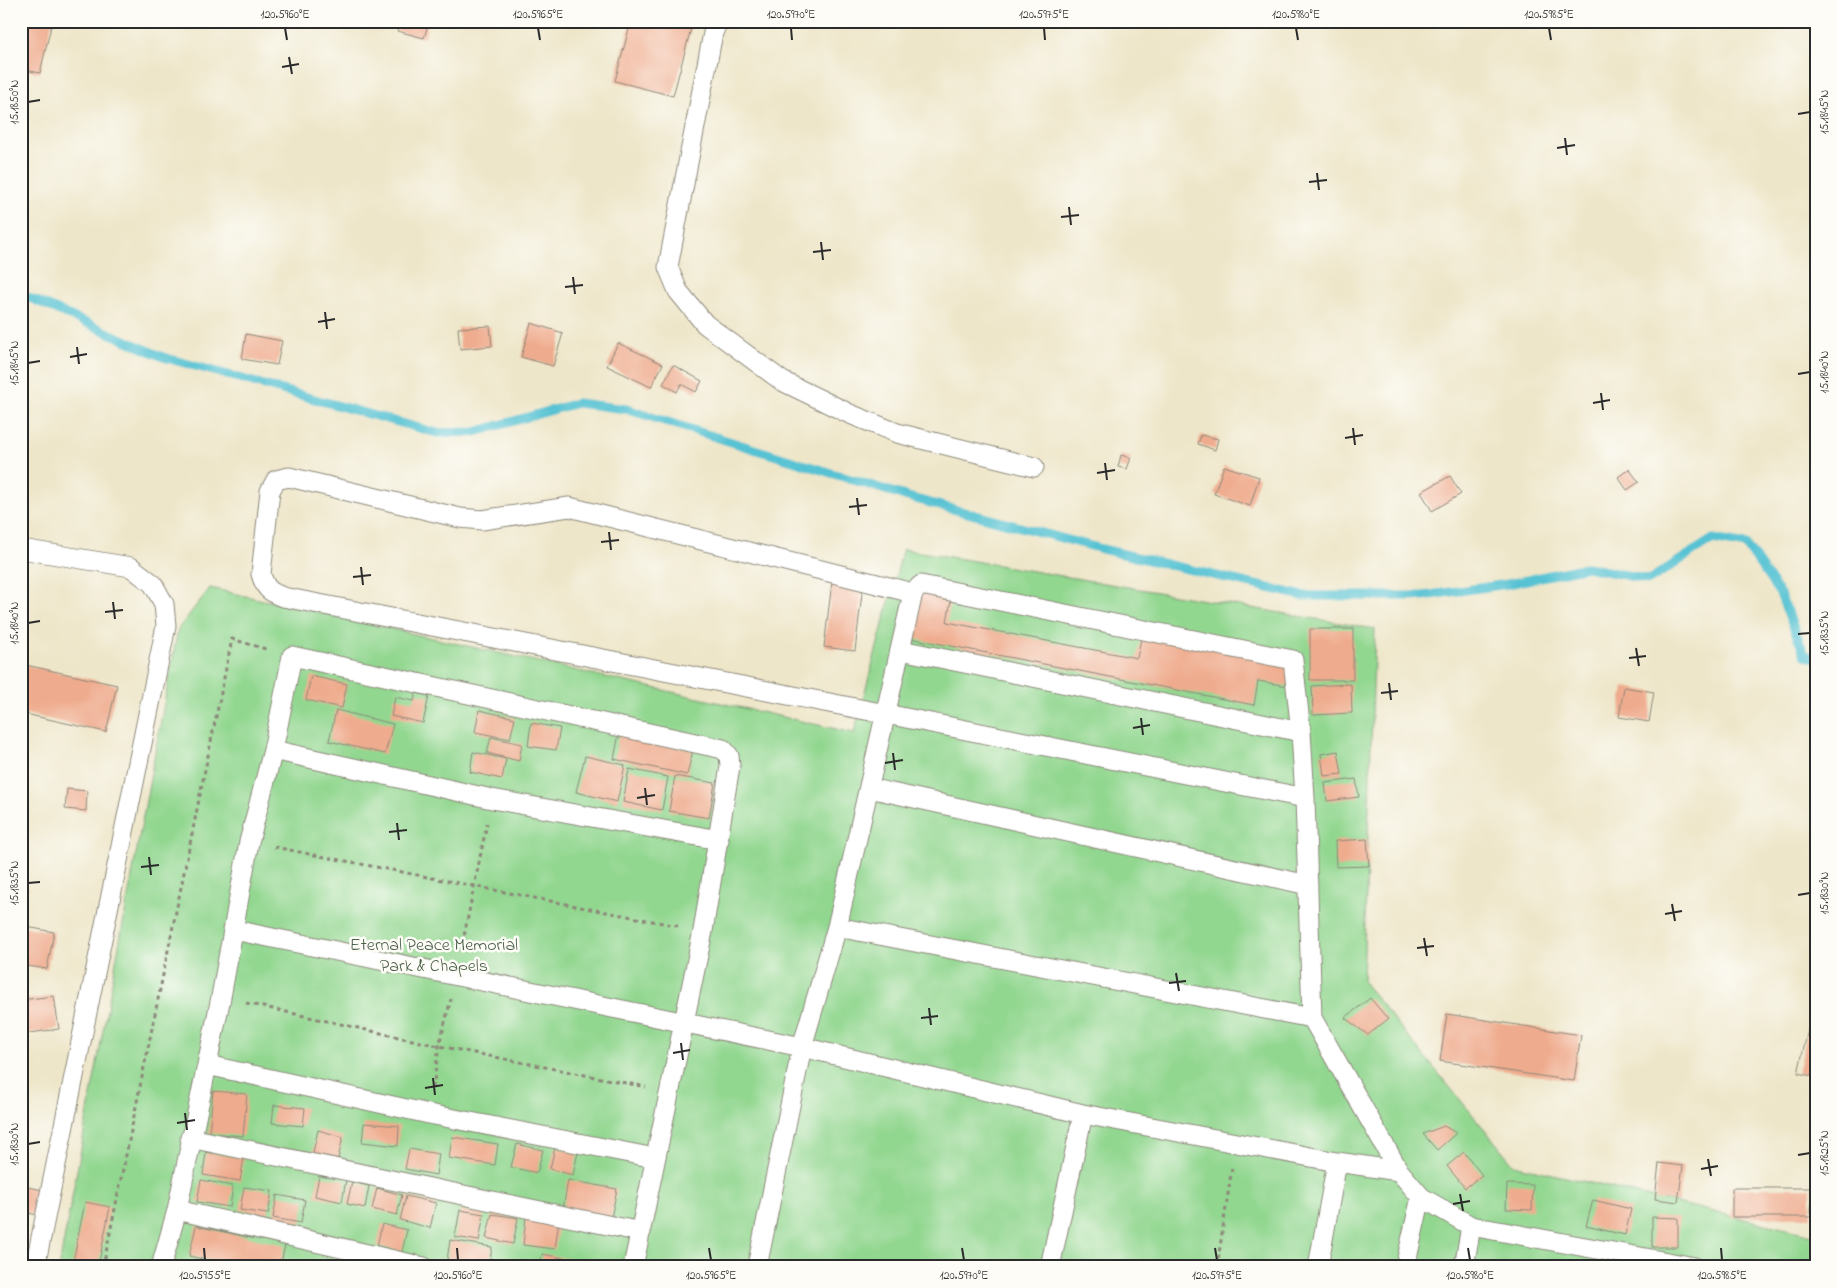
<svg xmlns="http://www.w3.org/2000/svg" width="1838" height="1288" viewBox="0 0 1838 1288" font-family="'Indie Flower',sans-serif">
<rect width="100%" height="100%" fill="#fdfcf7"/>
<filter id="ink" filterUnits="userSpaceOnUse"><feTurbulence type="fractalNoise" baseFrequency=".02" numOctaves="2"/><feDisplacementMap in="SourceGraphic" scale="10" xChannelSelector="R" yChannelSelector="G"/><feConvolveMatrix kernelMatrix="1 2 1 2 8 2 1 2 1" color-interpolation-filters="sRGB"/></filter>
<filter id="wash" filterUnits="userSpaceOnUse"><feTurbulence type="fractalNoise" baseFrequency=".0096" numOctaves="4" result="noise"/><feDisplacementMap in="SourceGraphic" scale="20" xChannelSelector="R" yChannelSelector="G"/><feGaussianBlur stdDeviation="1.12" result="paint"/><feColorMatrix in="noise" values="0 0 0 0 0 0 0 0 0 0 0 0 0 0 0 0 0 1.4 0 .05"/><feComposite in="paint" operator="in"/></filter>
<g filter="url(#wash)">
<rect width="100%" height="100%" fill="#eee6c9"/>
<path fill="#92d790" stroke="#5e815e" d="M903,549L1375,629L1363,982L1514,1165L1817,1236L1815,1267H59L178,629L210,588L854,733Z"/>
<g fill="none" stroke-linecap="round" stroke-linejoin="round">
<path stroke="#57c2d3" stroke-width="9" d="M21,294L163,357L437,433L475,432L577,403L626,409L908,497L1102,549L1303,596H1423L1508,584L1587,567L1649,580L1713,539L1746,545L1780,594L1805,655L1817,659"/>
</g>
<g id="blocks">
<path fill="#efab8d" d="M21,21L52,22L40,73L21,69Z
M400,21H429L424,38L397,31Z
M631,21H693L673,96L615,81Z
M531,323L563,333L553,366L521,357Z
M490,326L492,346L460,349L458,328Z
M246,334L282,341L277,365L242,359Z
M618,343L663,364L651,387L607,366Z
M673,365L702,381L696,392L681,384L677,392L663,384Z
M1201,435L1218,439L1215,450L1198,444Z
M1121,455L1131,458L1127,469L1118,467Z
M1224,466L1259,477L1250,506L1214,494Z
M1629,469L1639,482L1627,490L1618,477Z
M1450,476L1461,494L1432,511L1421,492Z
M832,582L863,585L855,651L824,647Z
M920,589L952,595L947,622L1137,658L1142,634L1293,663L1288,686L1258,681L1254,705L910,638Z
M1310,629H1353V680H1310Z
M21,664L117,685L106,732L21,713Z
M311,676L347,684L342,708L306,700Z
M1351,684L1352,713L1313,715L1312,686Z
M1624,687L1654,692L1649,722L1619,717Z
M416,693L429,696L423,723L391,716L395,697L414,701Z
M336,710L393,724L385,754L329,741Z
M479,710L515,718L510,739L475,732Z
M531,723L560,728L556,750L528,746Z
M619,734L693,750L687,775L614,759Z
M491,737L522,744L519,761L487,753Z
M1338,751L1342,774L1324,776L1321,754Z
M473,752L506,759L502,779L470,772Z
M585,756L625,765L617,802L576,792Z
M629,769L668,777L662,810L623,802Z
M675,776L715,783L709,818L669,811Z
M1356,779L1359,797L1327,801L1325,783Z
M67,789L87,791L86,811L65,809Z
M1367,839L1369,866L1336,867L1335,841Z
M21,887L28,888L24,911H21Z
M21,926L54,932L47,969L21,965Z
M54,996L59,1029L22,1034L21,1000Z
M1370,998L1388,1019L1368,1035L1345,1018Z
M1447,1014L1581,1035L1574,1081L1440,1061Z
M1811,1017L1817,1019V1077L1798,1073Z
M213,1091L247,1094L243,1136L209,1133Z
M274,1105L305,1108L303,1126L272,1123Z
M364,1123L399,1126L398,1146L362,1142Z
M1444,1126L1456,1133L1437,1150L1423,1134Z
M318,1130L343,1137L337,1163L312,1157Z
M452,1137L498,1144L495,1165L449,1158Z
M517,1144L543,1150L537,1173L511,1167Z
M555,1147L578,1152L573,1175L550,1169Z
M409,1149L439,1154L436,1175L405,1169Z
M206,1152L244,1158L240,1181L203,1175Z
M1464,1152L1482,1175L1465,1188L1447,1166Z
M1659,1163L1683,1166L1678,1202L1655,1199Z
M319,1176L346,1180L342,1202L315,1196Z
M201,1180L233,1186L230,1207L197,1202Z
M568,1180L617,1189L611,1218L563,1209Z
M352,1182L369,1186L365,1208L347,1204Z
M1507,1184L1533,1185L1532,1210L1506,1209Z
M21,1186L44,1190L39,1215L21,1212Z
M244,1187L272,1191L268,1214L240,1210Z
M377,1188L402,1195L397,1215L372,1209Z
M1732,1188H1811V1217H1732Z
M277,1195L305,1200L301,1223L273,1218Z
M406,1196L436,1203L430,1228L400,1220Z
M1593,1200L1631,1209L1625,1235L1586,1226Z
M85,1202L110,1207L98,1267H72Z
M460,1210L484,1214L479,1241L455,1237Z
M492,1214L518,1218L513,1244L486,1238Z
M526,1216L559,1220L555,1249L523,1245Z
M1652,1217L1678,1218V1247H1652Z
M382,1224L407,1230L402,1252L377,1246Z
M196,1226L285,1245L280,1267H236L189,1256Z
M450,1240L492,1247L489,1267H446Z
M542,1254L569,1259L568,1267H540Z
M577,1261L606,1266V1267H576Z"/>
</g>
</g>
<g filter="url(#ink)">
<use href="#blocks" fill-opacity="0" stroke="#8c887a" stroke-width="1"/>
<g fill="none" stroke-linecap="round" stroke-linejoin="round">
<defs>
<path id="service" d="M718,21L713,33L668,267L678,291L705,324L782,381L850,414L897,433L1034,467
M21,549L131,567L153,584L164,604L166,626L35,1267
M913,593L569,507L482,520L460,518L289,477L276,480L270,491L261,574C265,588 269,592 283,597L886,714L1305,798
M901,650L1301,732
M273,750L492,799L719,840
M869,788L1308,885
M837,927L1312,1018
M234,930L802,1047L1083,1114L1337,1162L1399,1171
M207,1065L429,1114L655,1158
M190,1138L641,1232
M177,1210L424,1267
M161,1267L177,1210L221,997L249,842L273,750L292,656L723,749L729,756L730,766L703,931L633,1267
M757,1267L802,1047L837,927L913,593L921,585L1293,660L1301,732L1305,798L1312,1018L1399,1171L1421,1197L1471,1226L1695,1267
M1050,1267L1083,1114
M1318,1267L1337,1162
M1405,1267L1421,1197
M1464,1267L1471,1226"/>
</defs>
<use href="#service" stroke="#8c887a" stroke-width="21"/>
<path stroke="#8c887a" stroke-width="3" stroke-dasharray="4 4" stroke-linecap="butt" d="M274,847L678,926
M461,951L487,823
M246,1003L439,1046L646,1087
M433,1088L439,1046L451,999
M103,1267L232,639L269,650
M1217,1267L1232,1167"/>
<use href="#service" stroke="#fff" stroke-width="19"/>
</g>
</g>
<path fill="none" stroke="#2b2b2b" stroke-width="2" d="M285,28L287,40M538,28L540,40M791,28L792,40M1044,28L1045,40M1296,28L1298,40M1549,28L1551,40M289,57L292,74M282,67L299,64M28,102L40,100M1798,114L1810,112M1565,138L1567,155M1557,148L1575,145M1317,173L1319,190M1309,182L1327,180M1069,207L1071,225M1061,217L1079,215M821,242L823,260M813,252L831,250M573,277L575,294M565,287L583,285M325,312L327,329M318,322L335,319M77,347L79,364M70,357L87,354M28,363L40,361M1798,374L1810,372M1601,393L1603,410M1593,403L1610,400M1353,428L1355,445M1345,438L1363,435M1105,463L1107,480M1097,473L1115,470M857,498L859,515M849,507L867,505M609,532L611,550M601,542L619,540M361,567L363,585M353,577L371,575M113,602L115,619M105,612L123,610M28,623L40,621M1798,634L1810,633M1636,648L1639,666M1629,658L1646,656M1389,683L1391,700M1381,693L1398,691M1141,718L1143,735M1133,728L1150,725M893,753L895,770M885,763L903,760M645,788L647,805M637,798L655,795M397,823L399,840M389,832L407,830M149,857L151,875M141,867L159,865M28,883L40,882M1798,895L1810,893M1672,904L1675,921M1665,914L1682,911M1424,938L1427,956M1417,948L1434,946M1176,973L1179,991M1169,983L1186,981M929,1008L931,1025M921,1018L938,1016M681,1043L683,1060M673,1053L690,1050M433,1078L435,1095M425,1088L443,1085M185,1113L187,1130M177,1123L195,1120M28,1144L40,1142M1798,1155L1810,1153M1708,1159L1711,1176M1701,1169L1718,1166M1460,1194L1463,1211M1453,1204L1470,1201M204,1248L205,1260M457,1248L458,1260M709,1248L711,1260M962,1248L964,1260M1215,1248L1217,1260M1468,1248L1470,1260M1721,1248L1722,1260"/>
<g text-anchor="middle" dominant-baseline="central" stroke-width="5" stroke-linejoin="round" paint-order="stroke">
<g font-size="18" fill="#4a5f49" stroke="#fdfcf7">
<text x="434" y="946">Eternal Peace Memorial<tspan x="434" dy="21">Park &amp; Chapels</tspan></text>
</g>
</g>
<rect width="1838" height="1288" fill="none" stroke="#fdfcf7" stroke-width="55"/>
<rect x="28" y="28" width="1782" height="1232" fill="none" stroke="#2b2b2b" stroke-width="2"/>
<g font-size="12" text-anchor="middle" fill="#2b2b2b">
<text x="285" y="18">120.5960°E</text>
<text x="538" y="18">120.5965°E</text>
<text x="791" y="18">120.5970°E</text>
<text x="1044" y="18">120.5975°E</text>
<text x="1296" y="18">120.5980°E</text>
<text x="1549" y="18">120.5985°E</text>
<text transform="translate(14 102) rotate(-90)" y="4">15.1850°N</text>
<text transform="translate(1824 112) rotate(-90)" y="4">15.1845°N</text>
<text transform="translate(14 363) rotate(-90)" y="4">15.1845°N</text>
<text transform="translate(1824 372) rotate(-90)" y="4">15.1840°N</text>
<text transform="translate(14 623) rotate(-90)" y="4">15.1840°N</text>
<text transform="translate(1824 633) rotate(-90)" y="4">15.1835°N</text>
<text transform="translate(14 883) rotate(-90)" y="4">15.1835°N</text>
<text transform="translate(1824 893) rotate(-90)" y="4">15.1830°N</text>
<text transform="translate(14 1144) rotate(-90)" y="4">15.1830°N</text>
<text transform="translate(1824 1153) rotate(-90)" y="4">15.1825°N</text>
<text x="205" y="1279">120.5955°E</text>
<text x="458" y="1279">120.5960°E</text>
<text x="711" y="1279">120.5965°E</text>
<text x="964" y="1279">120.5970°E</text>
<text x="1217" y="1279">120.5975°E</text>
<text x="1470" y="1279">120.5980°E</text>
<text x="1722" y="1279">120.5985°E</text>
</g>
</svg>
